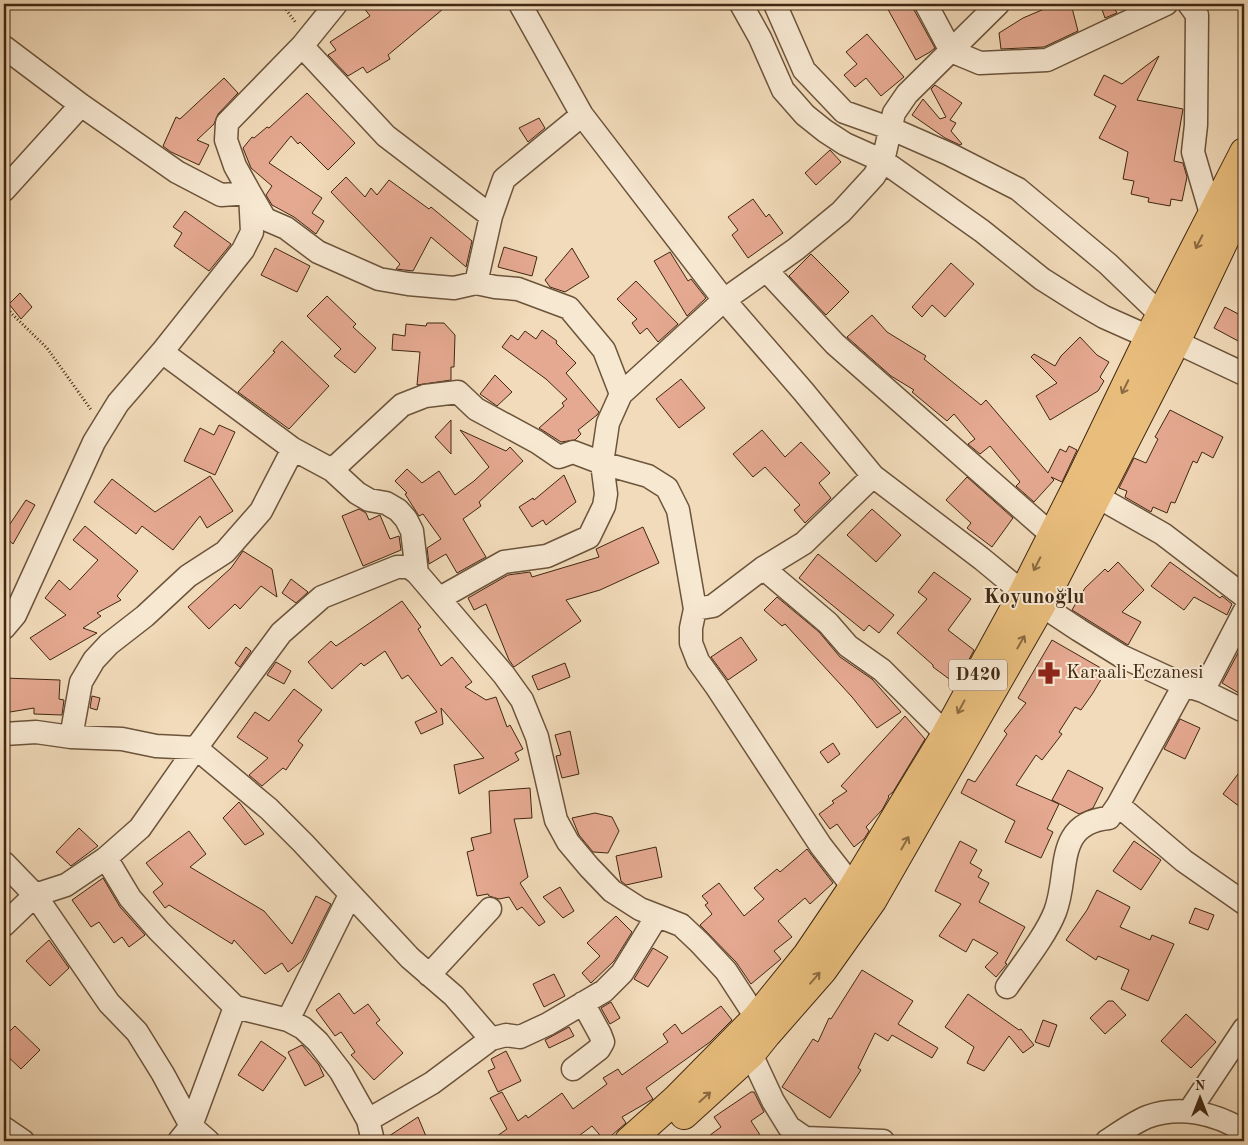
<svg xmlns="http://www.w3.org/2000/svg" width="1248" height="1145" viewBox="0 0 1248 1145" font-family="'Old Standard TT',serif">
<rect width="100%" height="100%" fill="#f2dbba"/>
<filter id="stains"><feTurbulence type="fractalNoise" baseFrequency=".004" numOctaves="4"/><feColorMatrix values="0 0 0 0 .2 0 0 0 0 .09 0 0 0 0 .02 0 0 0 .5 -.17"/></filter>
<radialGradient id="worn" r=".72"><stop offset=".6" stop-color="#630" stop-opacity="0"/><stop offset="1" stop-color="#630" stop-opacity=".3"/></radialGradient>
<path fill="#e5a991" stroke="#402711" d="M361,4H449L388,55L390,59L367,73L363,67L348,76L328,55L336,50L330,42L370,16Z
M885,4H913L914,10L935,48L930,52L916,60Z
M1056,4H1071L1078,31L1044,47L1001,49L999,33L1023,18Z
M1100,4H1112L1117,13L1105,18Z
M867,34L904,77L881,96L866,78L855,87L844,75L857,64L846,52Z
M1159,56L1137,100L1183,109L1174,161L1183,163L1187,177L1182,201L1171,199L1170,206L1148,202L1149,198L1131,194L1134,181L1123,179L1128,152L1099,138L1116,106L1094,95L1104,75L1122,84Z
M224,78L238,93L218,114L214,124L197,140L209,145L199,165L171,152L163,146L176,117L180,119Z
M935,85L962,103L950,120L956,123L951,131L962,144L960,145L945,138L912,115L923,99L940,119L946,117L931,89Z
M307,93L355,143L328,170L300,142L298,144L291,136L269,163L322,198L312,213L324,221L316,234L294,217L272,205L266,195L272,186L251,168L243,148L252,137L254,138L267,127L269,128Z
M539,118L545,128L528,142L519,128Z
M830,150L841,162L816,185L805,173Z
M346,177L365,197L371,188L377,195L389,180L429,209L431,207L472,241L466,267L431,237L413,271L396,269L400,264L331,192Z
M753,199L766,217L769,214L783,233L748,258L732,235L738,230L728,217Z
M185,211L231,244L209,271L174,246L182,233L173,227Z
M504,247L537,257L532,276L498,267Z
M275,248L310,266L297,292L261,275Z
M572,248L589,277L565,292L550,287L545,280Z
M670,252L688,281L691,279L706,298L687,316L654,261Z
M811,254L849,292L826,315L789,276Z
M951,263L974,284L945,317L932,305L922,317L912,307Z
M636,281L678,324L658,342L647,328L640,334L632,323L637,319L617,299Z
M20,293L32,307L21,319L9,304Z
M327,296L356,324L353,327L376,348L355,373L334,356L341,349L307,316Z
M1225,307L1244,317V335L1240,342L1214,328Z
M872,315L887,332L926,356L924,359L981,405L986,400L1048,473L1060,449L1066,452L1069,446L1077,450L1062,482L1051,477L1054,480L1034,502L1016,486L1020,482L990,446L980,454L968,444L975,439L954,414L947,421L912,392L914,390L891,376L847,337Z
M427,323H444L455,335L454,367H451V380L417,385L420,352L392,350L393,334L405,336L406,324L426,326Z
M542,330L557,341L556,343L576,363L566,373L599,412L597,415L578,430L581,434L575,440L561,442L539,428L564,406L562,403L567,399L546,379L502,347L511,335L518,340L525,331L536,339Z
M1080,337L1097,355L1109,362L1100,377L1104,381L1098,391L1050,420L1036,396L1057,383L1031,357L1034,354L1055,366L1061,356Z
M282,341L329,386L289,429L238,392L275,352L273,351Z
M495,375L512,392L497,406L480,394Z
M681,379L705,408L679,428L656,399Z
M1170,410L1223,437L1213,458L1202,452L1197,463L1193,461L1175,503L1171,502L1167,513L1153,507L1151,512L1125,497L1127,491L1119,488L1134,458L1146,463L1158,439L1155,437Z
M451,420V454L435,437Z
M219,425L235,432L215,475L184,461L200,428L214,435Z
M460,430L506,451L510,447L523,461L479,502L481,506L463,519L486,557L457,573L446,554L429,564L427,548L441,539L423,514L419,516L405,494L407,493L395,481L407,469L422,483L439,471L455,495L474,481L489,467Z
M762,430L785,457L801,442L830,473L819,483L831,498L805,523L794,510L800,505L765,467L753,477L733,454Z
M564,475L576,502L546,525L543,520L532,527L519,507L533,498L534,500Z
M210,476L233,511L207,528L200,516L173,550L142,526L136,534L94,502L112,479L155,512Z
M967,477L1013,518L992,547L967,528L971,523L946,500Z
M26,500L35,505L13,544L4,536V533Z
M359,509L366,513L369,520L380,515L390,539L399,536L401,550L363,566L342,516Z
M872,509L901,535L876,562L847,535Z
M85,526L138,571L117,596L121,600L97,613L101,616L83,628L97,633L50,660L30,638L66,615L45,598L59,580L70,590L98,560L73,540Z
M643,527L659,563L600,590L566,600L581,621L514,667L509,660L486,604L474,610L468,598L508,575L530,572L532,577L599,557L596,549Z
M243,551L272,569L277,597L261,586L240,609L235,604L209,629L188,607L231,568Z
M818,554L894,615L879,633L869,625L864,631L799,578Z
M1118,562L1144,590L1122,612L1141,622L1128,645L1072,610L1085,588L1105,569L1108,572Z
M1170,562L1220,598L1222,596L1232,604L1227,615L1194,597L1184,610L1151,586Z
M934,572L971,599L948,630L974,650L956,684L933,667V665L897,633L927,599L918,592Z
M291,579L308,592L296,603L282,593Z
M777,597L819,632L840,657L872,679L901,712L877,728L852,697L785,624L782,626L764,610Z
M402,601L421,627L418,629L441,666L452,657L472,682L465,687L486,700L496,697L507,727L510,725L523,749L515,753L519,760L459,794L454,765L484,758L441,708L443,724L421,734L415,722L437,712L408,675L402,679L385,651L364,666L361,663L332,689L308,662L331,641L336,646Z
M741,637L757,660L728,680L711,657Z
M1052,640L1106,671L1093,693L1081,710L1075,707L1059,732L1062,734L1042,760L1036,755L1016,785L1059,804L1047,829L1053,832L1041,858L1005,842L1015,821L961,793L968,779L975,782L1007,734L1004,731L1026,703L1018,698Z
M246,647L251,651L240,667L235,663Z
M1238,653L1244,656V696L1222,683Z
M276,662L291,671L284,684L267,675Z
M565,663L570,677L538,690L532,676Z
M4,678L60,680L59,699L64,700L62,715L34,714V708L4,713Z
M294,689L322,710L298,741L303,745L286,770L283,768L262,786L249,775L268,758L237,737L255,712L269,721Z
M92,696L100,698L97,710L90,708Z
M905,716L925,739L893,792L888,796L889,797L882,810L866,827L869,831L864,839L854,847L837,824L830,829L819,814L834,803L832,801L847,791L841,786Z
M1180,719L1200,728L1185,759L1164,749Z
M570,731L579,774L562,778L556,756L561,755L555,735Z
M833,743L840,754L828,763L820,752Z
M1244,766V810L1223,794Z
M1068,770L1103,788L1093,808L1079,814L1052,800Z
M530,788L532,818L514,819L528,877L520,883L545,922L539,926L522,907L517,910L509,897L499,899L489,896L488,894L477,896L467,852L474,850L471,838L491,833L489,791Z
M239,802L264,834L245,845L223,818Z
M595,813L612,817L619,831L608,853L593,852L579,835L572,818Z
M79,828L98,846L71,866L56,852Z
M189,831L206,854L190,867L264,911L292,944L316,896L331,904L302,961L288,972L282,963L265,974L234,940L232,944L169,905L165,908L153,892L163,884L146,863Z
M960,841L977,850L970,863L982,870L978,877L989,883L979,902L1025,927L1005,963L1007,964L996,977L985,967L998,953L973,939L966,952L939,936L961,904L935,891Z
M1134,841L1161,860L1141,890L1113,871Z
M656,847L662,877L626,885L621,881L616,856Z
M807,849L833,883L810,904L805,898L778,921L792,937L774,951L781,959L751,984L736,962L700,925L712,914L705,905L708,903L702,896L719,883L744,916L764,899L754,888L777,869L780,872Z
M103,878L120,907L145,935L129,947L122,937L114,943L99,922L91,927L72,900Z
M560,887L574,911L563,918L543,897Z
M1097,890L1130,907L1120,927L1150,940L1152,935L1174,944L1148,1001L1121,989L1129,970L1098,956L1096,960L1066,940L1087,910Z
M1195,908L1214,915L1208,930L1189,923Z
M616,916L632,932L614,961L591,983L582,973L600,956L587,943Z
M49,940L69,968L50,986L26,961Z
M653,948L668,957L648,987L634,979Z
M862,970L913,1001L898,1024L938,1048L932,1058L892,1035L888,1041L875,1033L858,1068L861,1070L830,1118L782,1087L813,1039L818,1042L829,1018L831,1019Z
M554,974L565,996L544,1007L533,984Z
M339,993L354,1014L368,1004L380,1020L376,1023L403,1053L374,1080L351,1055L355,1052L341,1032L335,1036L316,1010Z
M968,994L1019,1030L1021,1029L1034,1045L1023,1053L1009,1036L984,1071L967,1063L974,1047L945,1027Z
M1108,1001H1113L1126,1015L1105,1034L1090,1018Z
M611,1002L620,1018L610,1024L601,1008Z
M721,1006L732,1020L710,1042L646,1088L653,1099L622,1117L626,1123L605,1141L592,1126L572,1141H490L507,1129L490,1098L502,1092L518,1121L526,1115L528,1118L562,1093L573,1109L607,1084L603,1078L618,1069L622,1075L668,1042L663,1034L675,1024L682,1034Z
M1186,1014L1216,1042L1191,1068L1161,1041Z
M1043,1020L1057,1025L1049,1047L1035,1042Z
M15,1026L40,1050L21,1069L4,1053V1037Z
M569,1027L574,1036L549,1048L545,1040Z
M261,1041L286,1058L263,1091L238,1075Z
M302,1045L319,1065L324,1076L305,1086L288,1052Z
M506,1051L521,1081L498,1092L488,1071L495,1068L491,1059Z
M751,1092H754L764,1112L751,1121L764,1141H702L721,1127L714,1117Z
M418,1117L428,1141H386V1138Z"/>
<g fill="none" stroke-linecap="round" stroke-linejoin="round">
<defs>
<path id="minor" d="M520,4L582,115L724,300L803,391L873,476L982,559L1023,593L1079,630L1121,656L1184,685L1203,691L1244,711
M741,4L760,38L783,90L805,115L825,131L845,144L883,161L982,231L1042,279L1080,303L1104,317L1149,337L1176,342L1244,374
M775,4L804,70L844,112L892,129L949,154L1018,189L1108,264L1161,315L1169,328
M926,4L951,51L980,63L1047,60L1166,4
M1189,4L1197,15L1196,125L1193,152L1212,217L1218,224
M302,46L386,136L491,216
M4,47L81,105L177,172L221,195L250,193L265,219L286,228L318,252L379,279L408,284L454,288L476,283L495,287L518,289L569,308L604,350L621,394L608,423L602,463L606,494L604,506L589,537L547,556L504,562L440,598
M4,190L81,105
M766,270L835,344L1052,535
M476,283L491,216L504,179L582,115
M162,352L293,449L332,470L357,493L369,500L386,503L398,510L406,519L412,531L417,573
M621,394L724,300L796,249L841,212L874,176L883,161L894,113L907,94L998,4
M332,470L402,405L425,396L458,392L476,409L537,442L559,457L573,452L602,463L648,476L667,488L678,510L695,609L691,628V643L698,661L716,686L821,846L853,887L865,895
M1098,497L1163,534L1244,596
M763,568L828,623L848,646L882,670L946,734
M695,609L713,606L763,568L804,543L873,476
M4,628L15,615L94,442L118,403L162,352L243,250L252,232L250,193L235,166L226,140L227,123L302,46L336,4
M1203,691L1244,612
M4,734L36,732L71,737L122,739L156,746L196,748L269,809L303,843L410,958L454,996L491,1039L506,1035L520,1037L548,1024L604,991L622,973L657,916
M71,737L81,682L94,660L109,644L145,616L188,576L225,552L261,511L293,449
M1118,805L1184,685
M106,858L130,898L159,931L235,1007L288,1020L303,1028L318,1042L341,1072L368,1120L373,1141
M4,863L35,895L66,885L106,858L140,828L196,748L281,633L322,597L397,567H409L417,573L504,675L522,700L537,737L556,820L568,842L589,867L612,891L640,909L681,925L700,943L726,971L765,1031
M4,925L35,895L109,1003L137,1032L163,1074L191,1126L208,1141
M429,975L490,909
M1007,987C1022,965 1045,937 1055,912C1070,874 1053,823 1109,818L1118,805L1184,861L1244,903
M288,1020L350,895
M751,1054L773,1101L789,1127L805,1138L883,1141
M573,1069L599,1049L603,1042L600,1034L583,1003
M1190,1110L1244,1029
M368,1120L432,1083L491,1039
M4,1128L23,1141
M179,1141L191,1126L235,1007
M1107,1141C1119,1133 1133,1123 1147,1117C1180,1105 1215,1113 1244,1131"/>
<path id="highway" d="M684,1115L751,1054L767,1034L823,970L872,901L1042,604L1176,342L1244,199
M629,1141L675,1100L756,1018L807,955L853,887L946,734L1023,593L1078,484L1149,337L1244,152"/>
</defs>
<use href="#minor" stroke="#6c543b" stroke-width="25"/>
<use href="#highway" stroke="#402711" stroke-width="30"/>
<path stroke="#402711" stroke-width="3" stroke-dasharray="1 2.5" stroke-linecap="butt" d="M282,4L296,23
M4,303L11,313L47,348L92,411"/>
<use href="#minor" stroke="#f7e8d2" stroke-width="22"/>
<use href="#highway" stroke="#e9be7d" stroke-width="28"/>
</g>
<defs><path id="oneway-shaft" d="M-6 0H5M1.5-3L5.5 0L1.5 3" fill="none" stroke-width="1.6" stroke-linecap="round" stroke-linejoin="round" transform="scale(1.25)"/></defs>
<g stroke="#8c6b42">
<use href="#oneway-shaft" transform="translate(1199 242) rotate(117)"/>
<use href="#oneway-shaft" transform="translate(1125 387) rotate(116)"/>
<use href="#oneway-shaft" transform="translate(1037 564) rotate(117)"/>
<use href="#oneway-shaft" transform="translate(1021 642) rotate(-60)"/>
<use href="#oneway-shaft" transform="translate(961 707) rotate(118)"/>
<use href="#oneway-shaft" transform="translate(905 843) rotate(-60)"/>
<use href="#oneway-shaft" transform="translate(815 978) rotate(-49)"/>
<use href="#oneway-shaft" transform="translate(705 1097) rotate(-42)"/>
</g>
<defs>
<symbol id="pharmacy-bare" viewBox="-9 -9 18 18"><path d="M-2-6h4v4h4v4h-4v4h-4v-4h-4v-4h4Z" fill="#8f2418" stroke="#f7e8d2" stroke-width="2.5" paint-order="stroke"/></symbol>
</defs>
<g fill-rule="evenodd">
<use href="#pharmacy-bare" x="1033" y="657" width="32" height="32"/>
</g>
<g text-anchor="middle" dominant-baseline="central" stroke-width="4" stroke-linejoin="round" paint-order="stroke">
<rect fill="#f7e8d2" stroke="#77614b" stroke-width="1" x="949" y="659.5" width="58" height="31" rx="4"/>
<g font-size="18" font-weight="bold" fill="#402711">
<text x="978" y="675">D420</text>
</g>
<g font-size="19" fill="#402711" stroke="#f7e8d2" text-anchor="start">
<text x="1066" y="673">Karaali Eczanesi</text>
</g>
<g font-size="21" font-weight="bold" fill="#402711" stroke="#f7e8d2">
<text x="1034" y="597">Koyunoğlu</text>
</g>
</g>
<rect width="1248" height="1145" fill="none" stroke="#f2dbba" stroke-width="20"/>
<rect x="5" y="5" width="1238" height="1135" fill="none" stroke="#402711" stroke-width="2.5"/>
<rect x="10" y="10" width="1228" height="1125" fill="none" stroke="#402711"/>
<g transform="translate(1200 1098)" stroke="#f7e8d2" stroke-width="4" paint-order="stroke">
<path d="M0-4L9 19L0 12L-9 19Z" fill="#402711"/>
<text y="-8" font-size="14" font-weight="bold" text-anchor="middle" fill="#402711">N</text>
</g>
<rect width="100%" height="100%" filter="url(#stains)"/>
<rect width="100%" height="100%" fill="url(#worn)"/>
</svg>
